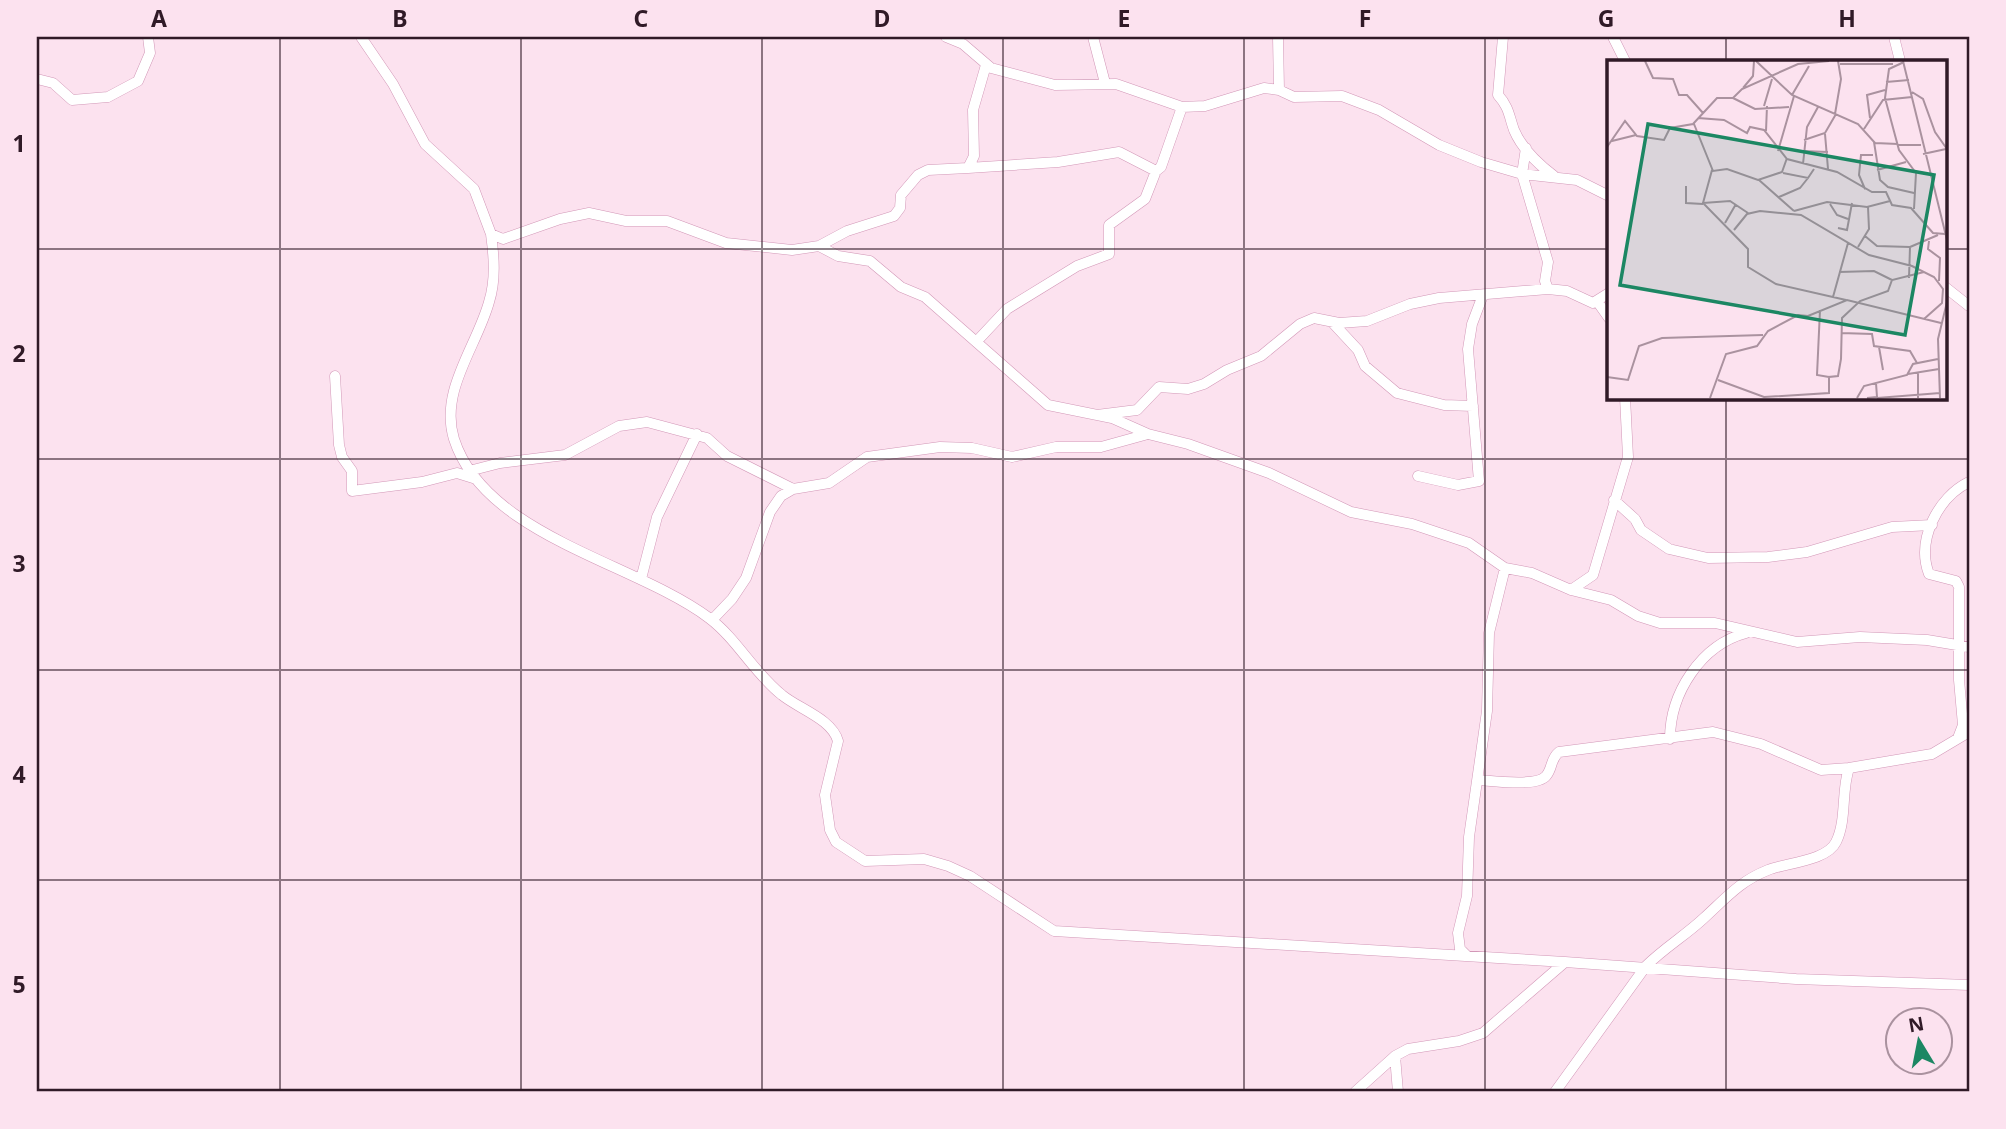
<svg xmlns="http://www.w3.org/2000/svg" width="2006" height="1129" viewBox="0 0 2006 1129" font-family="'Noto Sans',sans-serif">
<rect width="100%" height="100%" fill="#fce2ef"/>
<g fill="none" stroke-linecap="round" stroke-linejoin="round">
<defs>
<path id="minor" d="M361,37L393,84L425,144L474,189L491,234L503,239L560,219L589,213L626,221H667L726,243L792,250L819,246L847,231L894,216L900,208L901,195L918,175L928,170L968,168L974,156L973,110L986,65
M946,37L963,44L991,68L1055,85L1116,84L1182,107L1205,106L1264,88L1279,90L1294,97L1342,96L1379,110L1439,145L1481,162L1522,174L1577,180L1609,196
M1093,37L1105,83
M1278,37L1279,90
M1503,37L1498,95C1509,107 1509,116 1514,130C1522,149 1538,164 1554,176
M1613,37L1625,61
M1894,37L1900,61
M37,79L53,83L72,100L108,97L138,81L150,53L148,37
M1526,148L1522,174L1548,262L1545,281L1548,289
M968,168L1058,162L1119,152L1156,171L1161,167L1182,107
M491,234C494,256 496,280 489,302C477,346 439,391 454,439C485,536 634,562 709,618C737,639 754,673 782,695C799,709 832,719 838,741L825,795L830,830L836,842L865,861L924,859L948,866L970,876L1054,931L1565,962
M819,246L838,256L870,261L901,287L925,297L1048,405L1112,418L1148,434
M1945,287L1969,306
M1597,301L1609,318
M1332,322L1358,350L1365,366L1397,393L1444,405L1473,406
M977,341L1007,309L1077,266L1109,254V225L1145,199L1156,171
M335,376L339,445L342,457L352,471V491L422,482L457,473L473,478
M1097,415L1137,410L1159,387L1188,389L1204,384L1227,370L1261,356L1300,324L1314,318L1339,323L1367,321L1410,304L1439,298L1548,289L1567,291L1593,303L1609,293
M469,471L500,463L565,455L619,426L647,422L707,438L727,456L793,489
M1418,476L1458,485L1479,481L1468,349L1472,324L1483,295
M1614,500L1635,519L1641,530L1669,549L1708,558L1768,557L1807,552L1892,527L1932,525
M641,579L657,517L697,434
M1571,590L1593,575L1628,457L1625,397
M712,620L732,599L746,578L770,512L781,496L793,489L829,483L867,457L940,447L972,448L1012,457L1056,447H1101L1148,434L1188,444L1269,473L1351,512L1412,524L1469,543L1505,568L1532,573L1571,590L1611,600L1638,616L1660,623H1715L1797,642L1860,637L1927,640L1969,647
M1958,738L1963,725L1959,680V587L1956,581L1929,574C1916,540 1938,497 1969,482
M1670,739C1670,693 1701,645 1746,633
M1479,780C1494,781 1537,787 1546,776C1553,768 1550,759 1559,752L1713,732L1761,744L1821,770L1849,768
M1467,956L1460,949L1458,933L1467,896L1469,837L1487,711L1489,633L1505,568
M1395,1056L1398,1092
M1355,1092L1395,1056L1408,1049L1459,1041L1483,1033L1565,962L1796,979L1969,985
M1555,1092L1646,966C1664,948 1686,935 1704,918C1726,898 1740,881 1768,870C1785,863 1827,861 1836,842C1847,820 1841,791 1849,768L1932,754L1969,732"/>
</defs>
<use href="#minor" stroke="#d297b7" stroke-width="11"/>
<use href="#minor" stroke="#fff" stroke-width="10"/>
</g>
<path fill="none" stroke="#301a27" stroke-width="2" stroke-opacity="0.55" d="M280,37V1092M521,37V1092M762,37V1092M1003,37V1092M1244,37V1092M1485,37V1092M1726,37V61M37,249H1609M1945,249H1969M1726,397V1092M37,459H1969M37,670H1969M37,880H1969"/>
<g transform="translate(1607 60)">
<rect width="340" height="340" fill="#fce2ef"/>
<path fill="none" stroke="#aa929f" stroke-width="2" d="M38,1L46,18L66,19L72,35H80L96,53M149,1L185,35L251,64L268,83L314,85M296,1L340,180M297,2L282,9L278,38L292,90L309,113L307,149M233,4H286M279,22L302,20M136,28L146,16L147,1M305,32L316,39L328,72L340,89M185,35L202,6M126,38L148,49L182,47M157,46L165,19M228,54L234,19L231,1M91,58L117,60L140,73L143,67L157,70L180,99L230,112L265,132H279L285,145L304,148L326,173L338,174M263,58L260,35L278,30M87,64L106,111L120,109L151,120L175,112L180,98M257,69L276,40L305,37M159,71L160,46M218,74L221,109M197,80L218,73L229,54M5,81L29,75M267,82L273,120L281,127L307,133M0,87L18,61L30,76L57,80L63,68L86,64L110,38H126L135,29L191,4L222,1M171,91L187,36M196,91L221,92M316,94L339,89M196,104L200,67L211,47M105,110L96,143L141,189V207L169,224L239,240M270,110L299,102M176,113L201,118L207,109M152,120L187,151M79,126V143L96,144M258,129L252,115L254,95H266M172,137L193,128L201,118M96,143L123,141L141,153M223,144L230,155L241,159M187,151L220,142L260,147L283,141M118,163L129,144M231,168L240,170L245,143M127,170L140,154L153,151L194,155L262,195L305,206L327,217L336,229L335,243L317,259M258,176L270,186L303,187M322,181L321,189L333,198L332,221M251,187L262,169L261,147M232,212L267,211L285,220M302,218L303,187L331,175M226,237L241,183M213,250L210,315L222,317M234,273L265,274L267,286L303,291L310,303M272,287L276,310M311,313V338M301,314L332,309M0,317L21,320L32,286L55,278L156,275M111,320L157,337L222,333V317L231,316L234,299L235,258L253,241L281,231L285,220L317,212M103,338L119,294L150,286L161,271L191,255L201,256L240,240L334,263M250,338L257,326L300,315L306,304L331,299M260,338L270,337L269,323M270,338L333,333M333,338L331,279L340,242"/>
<path fill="#1c8763" fill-opacity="0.15" stroke="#1c8763" stroke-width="3.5" d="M41,64L327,115L298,275L13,225Z"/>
<rect width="340" height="340" fill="none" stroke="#301a27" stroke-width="3.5"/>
</g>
<rect width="2006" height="1129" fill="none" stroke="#fce2ef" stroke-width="77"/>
<g transform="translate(1919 1041) rotate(350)"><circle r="33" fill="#fce2ef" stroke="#aa929f" stroke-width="2"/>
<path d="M0-5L12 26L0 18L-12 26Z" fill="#1c8763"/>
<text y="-10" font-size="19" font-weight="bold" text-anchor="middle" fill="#301a27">N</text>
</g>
<rect x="38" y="38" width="1930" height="1052" fill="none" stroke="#301a27" stroke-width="2.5"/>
<g font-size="23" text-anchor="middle" font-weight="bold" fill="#301a27">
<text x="159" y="27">A</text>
<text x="400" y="27">B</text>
<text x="641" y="27">C</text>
<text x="882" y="27">D</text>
<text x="1124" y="27">E</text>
<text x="1365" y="27">F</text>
<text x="1606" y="27">G</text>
<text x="1847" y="27">H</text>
<text x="19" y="152">1</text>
<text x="19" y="362">2</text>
<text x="19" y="572">3</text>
<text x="19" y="783">4</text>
<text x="19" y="993">5</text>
</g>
</svg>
